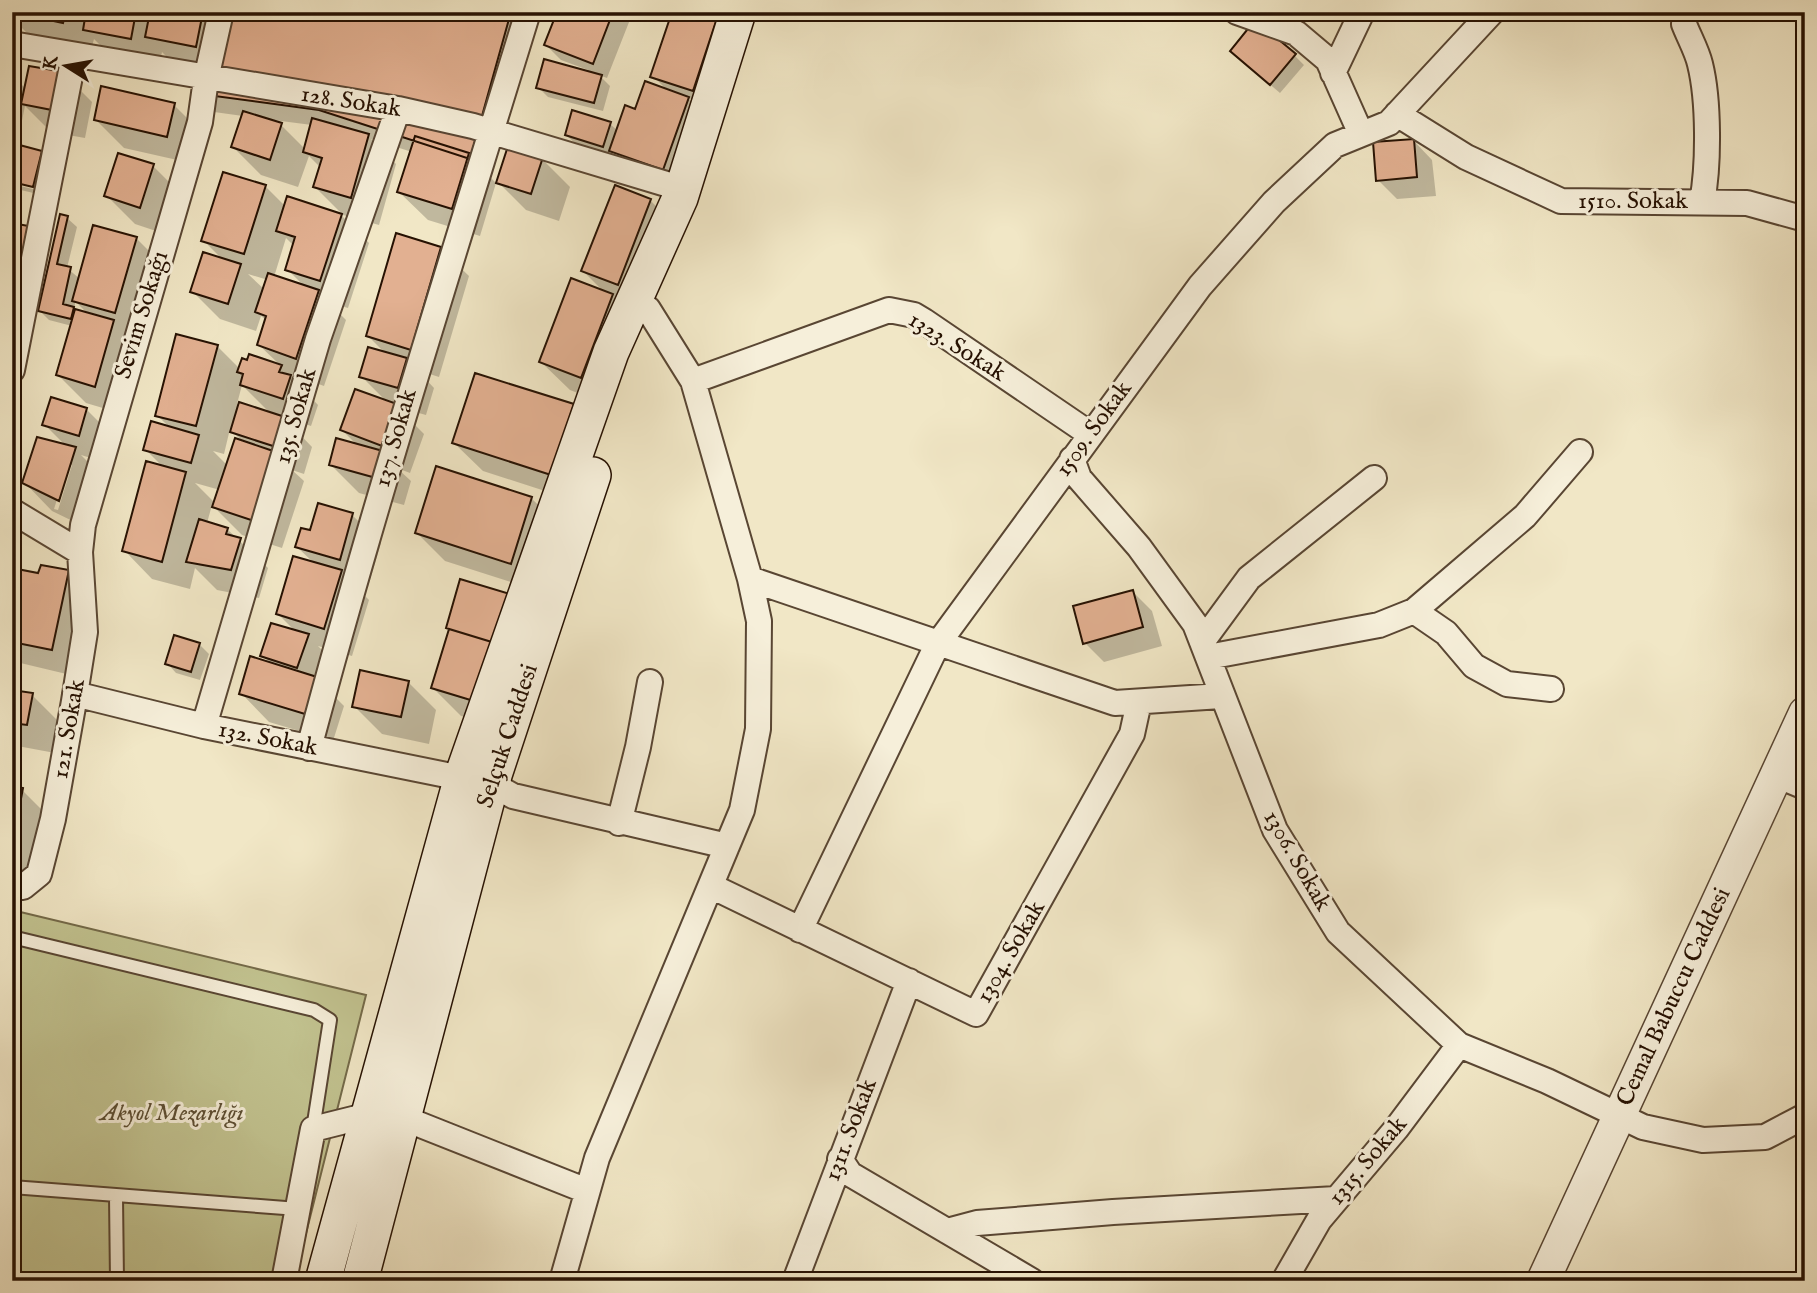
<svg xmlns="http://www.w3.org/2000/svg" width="1817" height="1293" viewBox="0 0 1817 1293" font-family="'IM FELL English',serif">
<rect width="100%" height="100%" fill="#f1e7c6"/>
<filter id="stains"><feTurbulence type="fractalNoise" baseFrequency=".00286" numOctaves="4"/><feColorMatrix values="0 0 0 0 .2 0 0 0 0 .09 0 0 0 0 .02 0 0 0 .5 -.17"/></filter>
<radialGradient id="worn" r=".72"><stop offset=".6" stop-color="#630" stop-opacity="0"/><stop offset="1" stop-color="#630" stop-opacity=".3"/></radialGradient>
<path fill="#c2c390" stroke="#746a49" stroke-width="2" d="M12,910L366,995L294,1281H12Z"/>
<path fill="#0003" fill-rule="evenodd" d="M12,12H537L483,170L496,183L480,236L428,220L399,192L412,152L371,139L396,164L379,225L343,215L315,187L321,168L309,156L298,187L261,175L233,147L243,116L214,112L199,69L175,65L162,52L159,66L113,58L94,39L91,50L33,39L18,24L16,33H12ZM273,120L312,125L305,149L281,125Z
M559,12H633L607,78L599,75L610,86L603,111L548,97L538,87L588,70L561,60L546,45Z
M674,12H726L707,104L688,98L703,113L677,183L626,165L614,152L613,155L576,144L566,135L610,124L618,131L636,111L667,90L653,76Z
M1294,55L1304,65L1280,93L1241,60Z
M64,74L92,102L85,138L51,132L25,106L19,135L12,134V75L26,89Z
M174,105L202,133L195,164L124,148L95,119Z
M1413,140L1432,160L1436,196L1397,199L1378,180Z
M41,153L51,162L42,195L12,188V184L41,191L42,188L12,180Z
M542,159L570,187L559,221L526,210L498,182Z
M153,166L181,194L168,235L135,224L106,195Z
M265,186L286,207L341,215L369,243L348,308L328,302L346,320L324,386L288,373L318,405L311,426L282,416L312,447L304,474L292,470L304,481L282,548L242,535L212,505L207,523L227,529L268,568L259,598L217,590L195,568L190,589L152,579L124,550L163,467L145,449L170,428L157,415L217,346L240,369L281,366L259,345L267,321L261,316L256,331L220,319L192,291L223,260L203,240ZM286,238L294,246L287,269L305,287L274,277ZM248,274L268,280L265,290ZM242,385L272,415L237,404ZM230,429L244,443L228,466L213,451L224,454ZM195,483L220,490L215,503Z
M650,200L678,229L618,302L609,405L570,390L541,362L605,293L583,271Z
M67,218L77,227L67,268L80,279L136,238L164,266L123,414L86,403L58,375L72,326L49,320L40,311ZM75,301L88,314L75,311Z
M440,248L469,276L439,377L417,370L434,388L426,415L397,407L424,434L410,473L397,468L411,481L404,505L359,493L331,465L359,447L342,430L387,402L361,376L386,354L368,336Z
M573,406L601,434L579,502L483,471L454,443Z
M86,409L115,438L107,463L81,455L103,477L87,528L52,511L24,482L66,446L44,424ZM68,465H72L58,510L54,509Z
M531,498L560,526L539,591L445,561L417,533Z
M352,515L381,543L368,587L351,582L369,600L352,656L318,646L336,664L327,689L344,706L333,741L269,722L241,693L272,665L262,655L296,632L278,614L315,564L297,547L311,533Z
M12,569L40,575L68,572L96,600L79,677L12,661Z
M461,582L509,595L505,729L461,716L433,688Z
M1133,592L1152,611L1162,646L1104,662L1085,643Z
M199,644L209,654L200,680L176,673L167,663Z
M408,682L436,710L429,744L382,734L354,706Z
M12,691L32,695L60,723L55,753L12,745Z
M12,788L22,790L50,818L39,878L12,873Z"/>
<path fill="#e2b091" stroke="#261102" stroke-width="2" d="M12,12H66L63,23Z
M86,12H136L131,39L83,30Z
M150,12H203L196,47L145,37Z
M210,12H511L470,159L319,110L192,93Z
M557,12H613L593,64L544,45Z
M672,12H719L693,91L650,77Z
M1255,20L1296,54L1270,85L1230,51Z
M544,59L602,75L594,103L536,88Z
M29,66L65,72L57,111L21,104Z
M645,81L689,97L663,170L609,151L625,105L635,109Z
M101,86L175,103L167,137L94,120Z
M572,110L611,122L603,147L565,135Z
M243,111L282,123L270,160L231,147Z
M312,118L369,134L351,198L313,187L322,158L303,152Z
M415,136L469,153L452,209L397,192Z
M1414,139L1417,177L1376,181L1373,142Z
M12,143L42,151L33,187L12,182Z
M508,146L543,157L531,194L496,183Z
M118,153L154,164L140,208L104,196Z
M223,172L266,185L244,254L201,241Z
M615,185L651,199L618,285L581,271Z
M287,196L342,214L320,281L285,270L295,237L276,231Z
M60,214L68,216L57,264L71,267L63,304L74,307L71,319L38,311Z
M12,223L34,227L12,314Z
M93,225L137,237L115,313L72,301Z
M396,233L441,247L411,350L366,336Z
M203,252L241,264L228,304L190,292Z
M268,273L319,290L296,359L257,345L266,316L255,312Z
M571,278L613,294L581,378L539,362Z
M75,309L114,320L95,387L56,375Z
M176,334L218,345L196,426L155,416Z
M368,347L407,358L398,388L359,377Z
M249,354L282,365L279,372L291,375L283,399L240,385L243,374L237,372L242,358L247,360Z
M475,373L574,404L551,475L452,443Z
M355,389L397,404L382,446L340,430Z
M51,397L87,408L79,436L42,425Z
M239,402L285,417L276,447L230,432Z
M151,421L199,435L191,463L143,450Z
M37,437L76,447L59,501L22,483Z
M235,438L276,452L254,521L212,507Z
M336,438L383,451L376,478L329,465Z
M146,461L186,472L162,562L122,551Z
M436,466L532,497L511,564L415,533Z
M318,503L353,513L340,560L295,547L301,528L310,530Z
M199,519L228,528L226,534L241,538L231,570L186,562Z
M293,556L342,570L324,629L276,614Z
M41,565L69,570L52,650L12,642V568L38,573Z
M460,579L510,594L495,643L446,628Z
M1133,590L1143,627L1083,644L1073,606Z
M271,623L309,634L297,668L260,656Z
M449,629L495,643L477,702L431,688Z
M174,635L200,643L191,672L165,664Z
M250,656L317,677L305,714L239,694Z
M360,670L409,681L401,717L352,707Z
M12,690L33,693L27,725L12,723Z
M12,786L23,788L12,846Z"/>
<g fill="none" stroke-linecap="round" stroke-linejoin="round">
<defs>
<path id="service" d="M12,937L314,1010L330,1020L313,1129
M12,1187L298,1209
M116,1197L117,1281"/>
<path id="minor" d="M1237,12L1296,33L1328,60L1361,134
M1684,24C1689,37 1697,51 1700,64C1709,100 1709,165 1702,202
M12,44L398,109L473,126L683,189
M1333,73L1362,12
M1397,114L1466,157L1561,201L1747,203L1805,219
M12,370L74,56
M693,381L889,310L914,315L924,321L1090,434
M1072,459L1079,478L1139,547L1195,624L1275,830L1338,932L1459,1045L1547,1081L1643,1127L1703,1140L1765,1137L1805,1116
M12,511L80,552
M750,579L1115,703L1221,696
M1414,611L1446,633L1474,666L1507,684L1551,689
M1202,642L1249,578L1374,478
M1208,657L1379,625L1414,611L1525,516L1580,452
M75,694L204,726L491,784L513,796L727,846
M204,726L318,339L398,109
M309,748C375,500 453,257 528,12
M1776,775L1805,787
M619,823L638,747L650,682
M12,885L23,887L39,874L53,819L74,701L85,632L80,552L83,525L200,122L206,79L221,12
M711,886L976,1014L1132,734L1139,702
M800,930L937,645L1200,286L1274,202L1335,145L1389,123L1492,12
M403,1118L587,1191
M840,1159L850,1174L1032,1281
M947,1231L977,1223L1113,1212L1336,1199
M284,1281L313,1129L369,1115
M562,1281L597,1158L742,810L758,729L759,621L750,579L693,381L648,309
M795,1281L909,981
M1284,1281L1319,1220L1396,1129L1459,1045"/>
<path id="tertiary" d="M1543,1281L1805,713"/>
<path id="secondary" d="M323,1281L462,777L611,352L680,198L738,12
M360,1281L491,784L593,475"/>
</defs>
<use href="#service" stroke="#594633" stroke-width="16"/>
<use href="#minor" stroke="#594633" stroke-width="28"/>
<use href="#tertiary" stroke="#594633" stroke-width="35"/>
<use href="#secondary" stroke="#261102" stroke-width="38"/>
<use href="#service" stroke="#f6efda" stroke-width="12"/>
<use href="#minor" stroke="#f6efda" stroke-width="24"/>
<use href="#tertiary" stroke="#f6efda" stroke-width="32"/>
<use href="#secondary" stroke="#f6efda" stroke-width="35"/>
</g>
<g text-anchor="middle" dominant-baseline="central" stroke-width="6" stroke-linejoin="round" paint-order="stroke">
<g font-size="24" fill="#261102" stroke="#f6efda">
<text transform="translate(351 102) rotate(9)">128. Sokak</text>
<text x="1633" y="201">1510. Sokak</text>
<text transform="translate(142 315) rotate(-73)">Sevim Sokağı</text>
<text transform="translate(957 347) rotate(32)">1323. Sokak</text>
<text transform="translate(296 416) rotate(-74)">135. Sokak</text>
<text transform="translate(1094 429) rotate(-54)">1509. Sokak</text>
<text transform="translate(396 438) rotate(-74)">137. Sokak</text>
<text transform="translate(69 729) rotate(-80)">121. Sokak</text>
<text transform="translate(508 736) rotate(-72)">Selçuk Caddesi</text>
<text transform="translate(268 739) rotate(11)">132. Sokak</text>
<text transform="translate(1297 861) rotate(60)">1306. Sokak</text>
<text transform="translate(1011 952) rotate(-60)">1304. Sokak</text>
<text transform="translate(1674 997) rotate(-65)">Cemal Babuccu Caddesi</text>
<text transform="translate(851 1130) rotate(-69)">1311. Sokak</text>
<text transform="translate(1368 1161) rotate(-50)">1315. Sokak</text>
</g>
<g font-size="24" font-style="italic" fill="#5d4f34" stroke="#f6efda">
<text x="172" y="1113">Akyol Mezarlığı</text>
</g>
</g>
<rect width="1817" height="1293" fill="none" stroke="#f1e7c6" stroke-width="42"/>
<rect x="14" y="14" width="1789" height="1265" fill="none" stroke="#261102" stroke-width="3.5"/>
<rect x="21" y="21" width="1775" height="1251" fill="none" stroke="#261102" stroke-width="2"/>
<g transform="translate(66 66) rotate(281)" stroke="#f6efda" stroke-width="5" paint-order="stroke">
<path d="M0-5L12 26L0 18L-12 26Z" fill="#261102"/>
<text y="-10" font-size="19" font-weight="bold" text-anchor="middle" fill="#261102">K</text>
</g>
<rect width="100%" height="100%" filter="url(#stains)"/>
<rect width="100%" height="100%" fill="url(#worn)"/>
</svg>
